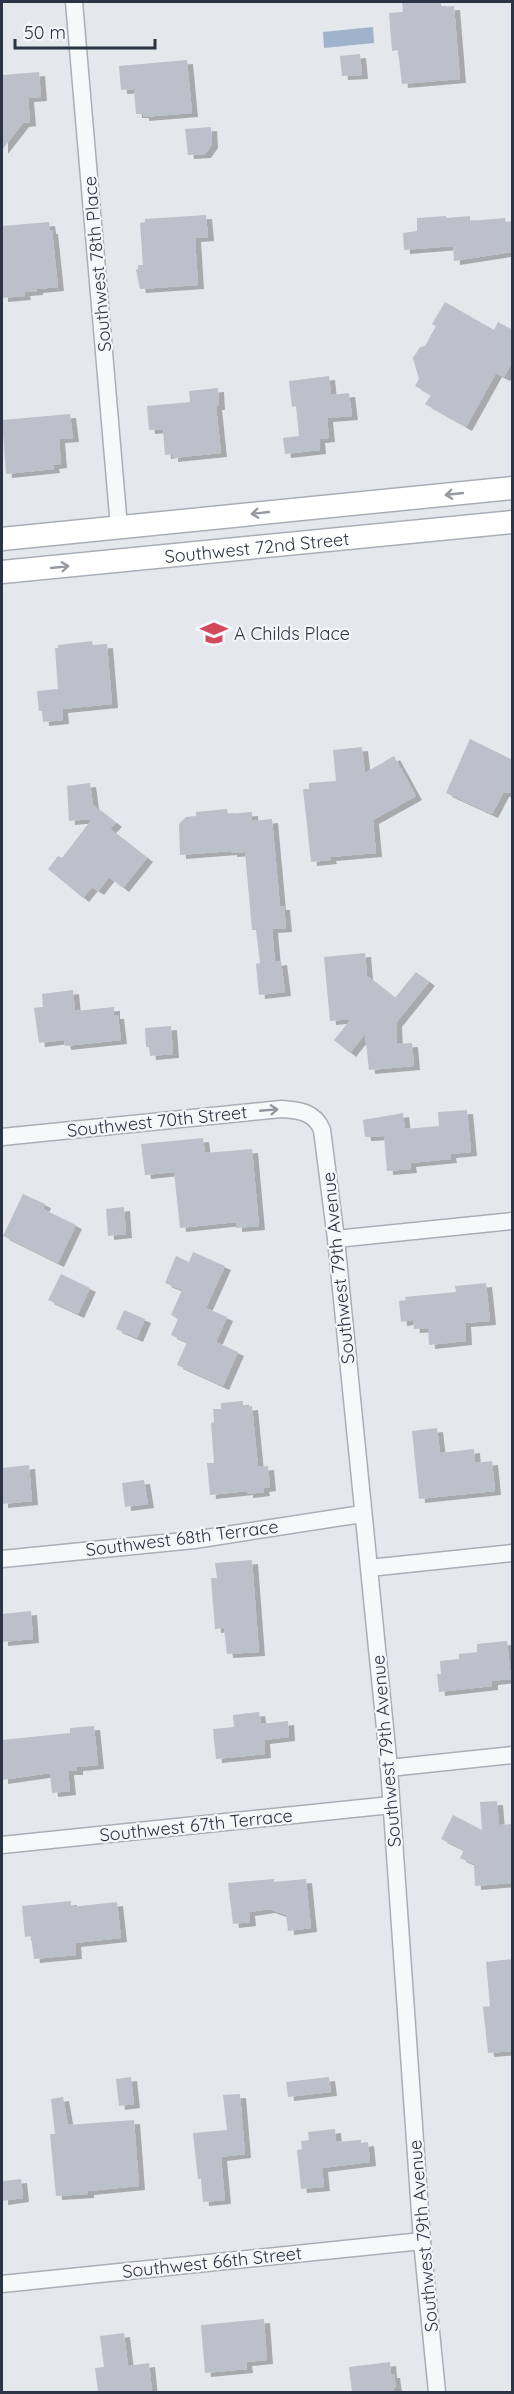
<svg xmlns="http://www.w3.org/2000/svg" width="514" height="2394" viewBox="0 0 514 2394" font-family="Quicksand,sans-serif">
<defs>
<filter id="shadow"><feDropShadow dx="6" dy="4" stdDeviation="0" flood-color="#0004"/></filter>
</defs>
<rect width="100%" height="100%" fill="#e4e7ec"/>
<path fill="#9fb4cc" d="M373,27L374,43L324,48L323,32Z"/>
<path fill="#bbc0ca" filter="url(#shadow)" d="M402,2H441V7L454,6L460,79L402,84L398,50L392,51L389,13L403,12Z
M360,54L362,75L342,76L340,56Z
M187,60L192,113L143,117V114H136L134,89L121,90L119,66Z
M39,72L41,97L28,98L30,122L23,123L2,150V75Z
M211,127L212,144L205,154L188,155L185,129Z
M206,215L208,237L195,238L198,285L140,289L136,270L138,269V265H143L140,223L145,222V219Z
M446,216V218L470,216V221L505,218L506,222L513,221V236L511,237L512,252L454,261L453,246L404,250L403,233L417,231V218Z
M49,222L50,230H52L58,287L37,289V291L24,292L25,296L2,298V226Z
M445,302L494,330L498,322L513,330V361L504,377L496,373L466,427L425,404L431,395L415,386L419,379L413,358L420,347L425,346L436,326L432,324Z
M329,376L331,395L349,393L352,416L327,418L329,438L319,439L320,450L285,454L283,438L299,436L296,406L292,407L289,381Z
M218,388L219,406H216L221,453L172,458V454L165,455L163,429L149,430L147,406L190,402L189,391Z
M70,414L73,438L59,439L61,464L53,465L54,469L6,474L2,420Z
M92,641L93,645L107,644L112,704L62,709L63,720L43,722L42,711H39L37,691L58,689L55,648H58V645Z
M470,739L513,760V792L503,793L492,814L446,793Z
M362,747L365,773L394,756L416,796L373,820L376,853L330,857L331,860L311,862L303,789H309V783L336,781L333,750Z
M90,783L93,805L116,823L110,829L147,858L123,888L109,877L98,891L92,887L83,898L48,869L58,856L62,858L92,819L69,821L67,786Z
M227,809L228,814L252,812V821L272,819L280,906H284L286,928L272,929L275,962L281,961L285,992L259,995L256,964L260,963L256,930H252L245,852L231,853V851L180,855L179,824L186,817L196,816V812Z
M365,953L367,976L395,998L416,972L429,982L396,1023L397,1044L412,1043L414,1066L369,1070L365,1034L350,1053L334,1040L351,1019L330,1021L324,957Z
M73,990L75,1011L114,1007V1015H118L121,1040L65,1046L64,1040L39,1043L34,1008L43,1007L42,994Z
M171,1026L173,1054L150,1056L149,1047H146L145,1028Z
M467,1110L471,1152L450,1154L451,1159L410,1163L411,1169L387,1171L384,1136L365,1137L363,1120L403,1113L405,1129L439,1126L438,1112Z
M203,1138L205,1153L252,1149L259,1226L236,1228V1222L180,1228L174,1172L145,1175L141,1144Z
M23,1194L45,1204L43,1209L76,1225L58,1263L3,1236Z
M124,1207L126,1234L108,1236L106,1209Z
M193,1252L225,1266L206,1308L227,1317L216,1342L238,1352L223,1386L177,1365L187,1342L171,1335L178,1319L171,1315L182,1290L165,1283L176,1256L189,1262Z
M61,1274L90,1288L78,1314L48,1300Z
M486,1283L490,1321L465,1323L466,1341L429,1345L428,1328L414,1329L413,1320L401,1322L399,1301L406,1300L405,1297L456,1292L455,1286Z
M124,1310L145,1319L137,1338L116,1329Z
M243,1401V1407L252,1406L258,1467L268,1466L270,1487L263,1488L264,1492L247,1494V1491L210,1495L207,1463H214L211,1423L214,1422L213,1409H221V1403Z
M437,1428L440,1453L474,1449L475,1463L492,1461L495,1491L419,1499L412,1431Z
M29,1465L32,1501L2,1504V1468Z
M144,1480L148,1504L125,1507L122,1483Z
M252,1560L259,1652L227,1654L224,1628L215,1629L211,1578H217L215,1563Z
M31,1611L33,1639L2,1642V1614Z
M507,1641L511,1679L492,1681V1686L439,1692L437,1674H441L440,1661L459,1659V1654L477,1652V1644Z
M259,1712L261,1724L288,1721L289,1737L264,1740L265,1754L216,1759L213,1729L234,1727L233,1715Z
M94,1726L98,1765L77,1767V1771H68L70,1791L52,1793L50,1773L2,1780V1740L70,1733V1728Z
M497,1801L499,1825L513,1824L511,1883L475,1886L474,1864L460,1858L464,1850L441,1839L453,1815L482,1830L480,1802Z
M274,1879V1882L306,1879L311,1928L288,1931L286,1915L269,1909L249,1912L250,1922L233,1924L228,1883Z
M71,1901V1907L117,1902L121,1938L75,1943L76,1955L34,1959L31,1936L25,1937L22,1906Z
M513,1959V2051L488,2053L483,2007L490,2006L486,1962Z
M131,2077L134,2104L119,2106L116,2079Z
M329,2077L331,2092L288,2097L286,2082Z
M240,2094L245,2154L221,2157L225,2200L203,2202L201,2179H198L193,2133L227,2130L223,2095Z
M63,2097L68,2125L134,2120L139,2186L88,2191V2194L56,2196L50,2134H55L51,2099Z
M335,2129L336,2142L361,2140V2143L368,2142L370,2162L322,2168L324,2187L301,2189L297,2150L302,2149L301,2141L309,2140L308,2132Z
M21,2179L23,2198L2,2201V2181Z
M264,2319L267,2360L246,2362L247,2369L205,2373L201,2325Z
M124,2333L128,2366L149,2363L152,2392H98L95,2368L104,2367L100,2336Z
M390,2362L391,2374H394L396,2388H393L394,2392H352L349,2367Z"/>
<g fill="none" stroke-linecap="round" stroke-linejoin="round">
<defs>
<path id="minor" d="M74,2L119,527
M2,1137L281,1109C299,1110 315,1112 322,1130L336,1239L389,1768L422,2241L437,2392
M336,1239L512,1221
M2,1559L194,1540L362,1514
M369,1568L512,1553
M389,1768L512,1755
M2,1845L391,1805
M2,2284L422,2241"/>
<g id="secondary">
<path d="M2,539L512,488"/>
<path id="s1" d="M2,572L512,522"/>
</g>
</defs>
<use href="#minor" stroke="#a9aeb7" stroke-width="19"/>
<use href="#secondary" stroke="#a9aeb7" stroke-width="25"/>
<use href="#minor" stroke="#f7f8fa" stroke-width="16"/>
<use href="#secondary" stroke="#fff" stroke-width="22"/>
</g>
<defs><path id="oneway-shaft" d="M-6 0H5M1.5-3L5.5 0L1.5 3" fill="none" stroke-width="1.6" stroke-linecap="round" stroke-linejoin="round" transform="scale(1.5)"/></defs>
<g stroke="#959aa2">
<use href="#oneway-shaft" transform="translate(454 494) rotate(174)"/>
<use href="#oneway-shaft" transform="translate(260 513) rotate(174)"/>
<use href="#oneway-shaft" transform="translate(60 567) rotate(-6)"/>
</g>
<use stroke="#9196a0" href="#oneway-shaft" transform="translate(269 1110) rotate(-5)"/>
<defs>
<symbol id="school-bare" viewBox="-9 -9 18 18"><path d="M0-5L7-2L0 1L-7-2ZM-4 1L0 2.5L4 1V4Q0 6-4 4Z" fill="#d1495b" stroke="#f4f6f9" stroke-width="2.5" paint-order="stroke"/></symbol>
</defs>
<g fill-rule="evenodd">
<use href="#school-bare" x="195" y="614" width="38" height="38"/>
</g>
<g text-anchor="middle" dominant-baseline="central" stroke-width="4.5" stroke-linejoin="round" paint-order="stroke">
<g font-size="18" fill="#2b3445" stroke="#f4f6f9">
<text transform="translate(97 264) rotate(-95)">Southwest 78th Place</text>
<text stroke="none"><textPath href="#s1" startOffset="256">Southwest 72nd Street</textPath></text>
<text transform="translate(157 1121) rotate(-6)">Southwest 70th Street</text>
<text transform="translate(338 1268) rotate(-96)">Southwest 79th Avenue</text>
<text transform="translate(182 1538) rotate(-7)">Southwest 68th Terrace</text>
<text transform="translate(386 1751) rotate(-95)">Southwest 79th Avenue</text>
<text transform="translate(196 1825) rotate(-6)">Southwest 67th Terrace</text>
<text transform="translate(423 2236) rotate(-95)">Southwest 79th Avenue</text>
<text transform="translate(212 2262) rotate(-6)">Southwest 66th Street</text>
</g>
<g font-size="18" fill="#2b3445" stroke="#f4f6f9" text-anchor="start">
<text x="234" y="633">A Childs Place</text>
</g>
</g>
<rect width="514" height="2394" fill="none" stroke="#2b3445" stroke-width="6"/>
<path d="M15 39v9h140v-9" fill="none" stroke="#2b3445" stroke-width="3"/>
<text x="24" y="39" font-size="18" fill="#2b3445" stroke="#f4f6f9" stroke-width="4.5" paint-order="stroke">50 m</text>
</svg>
